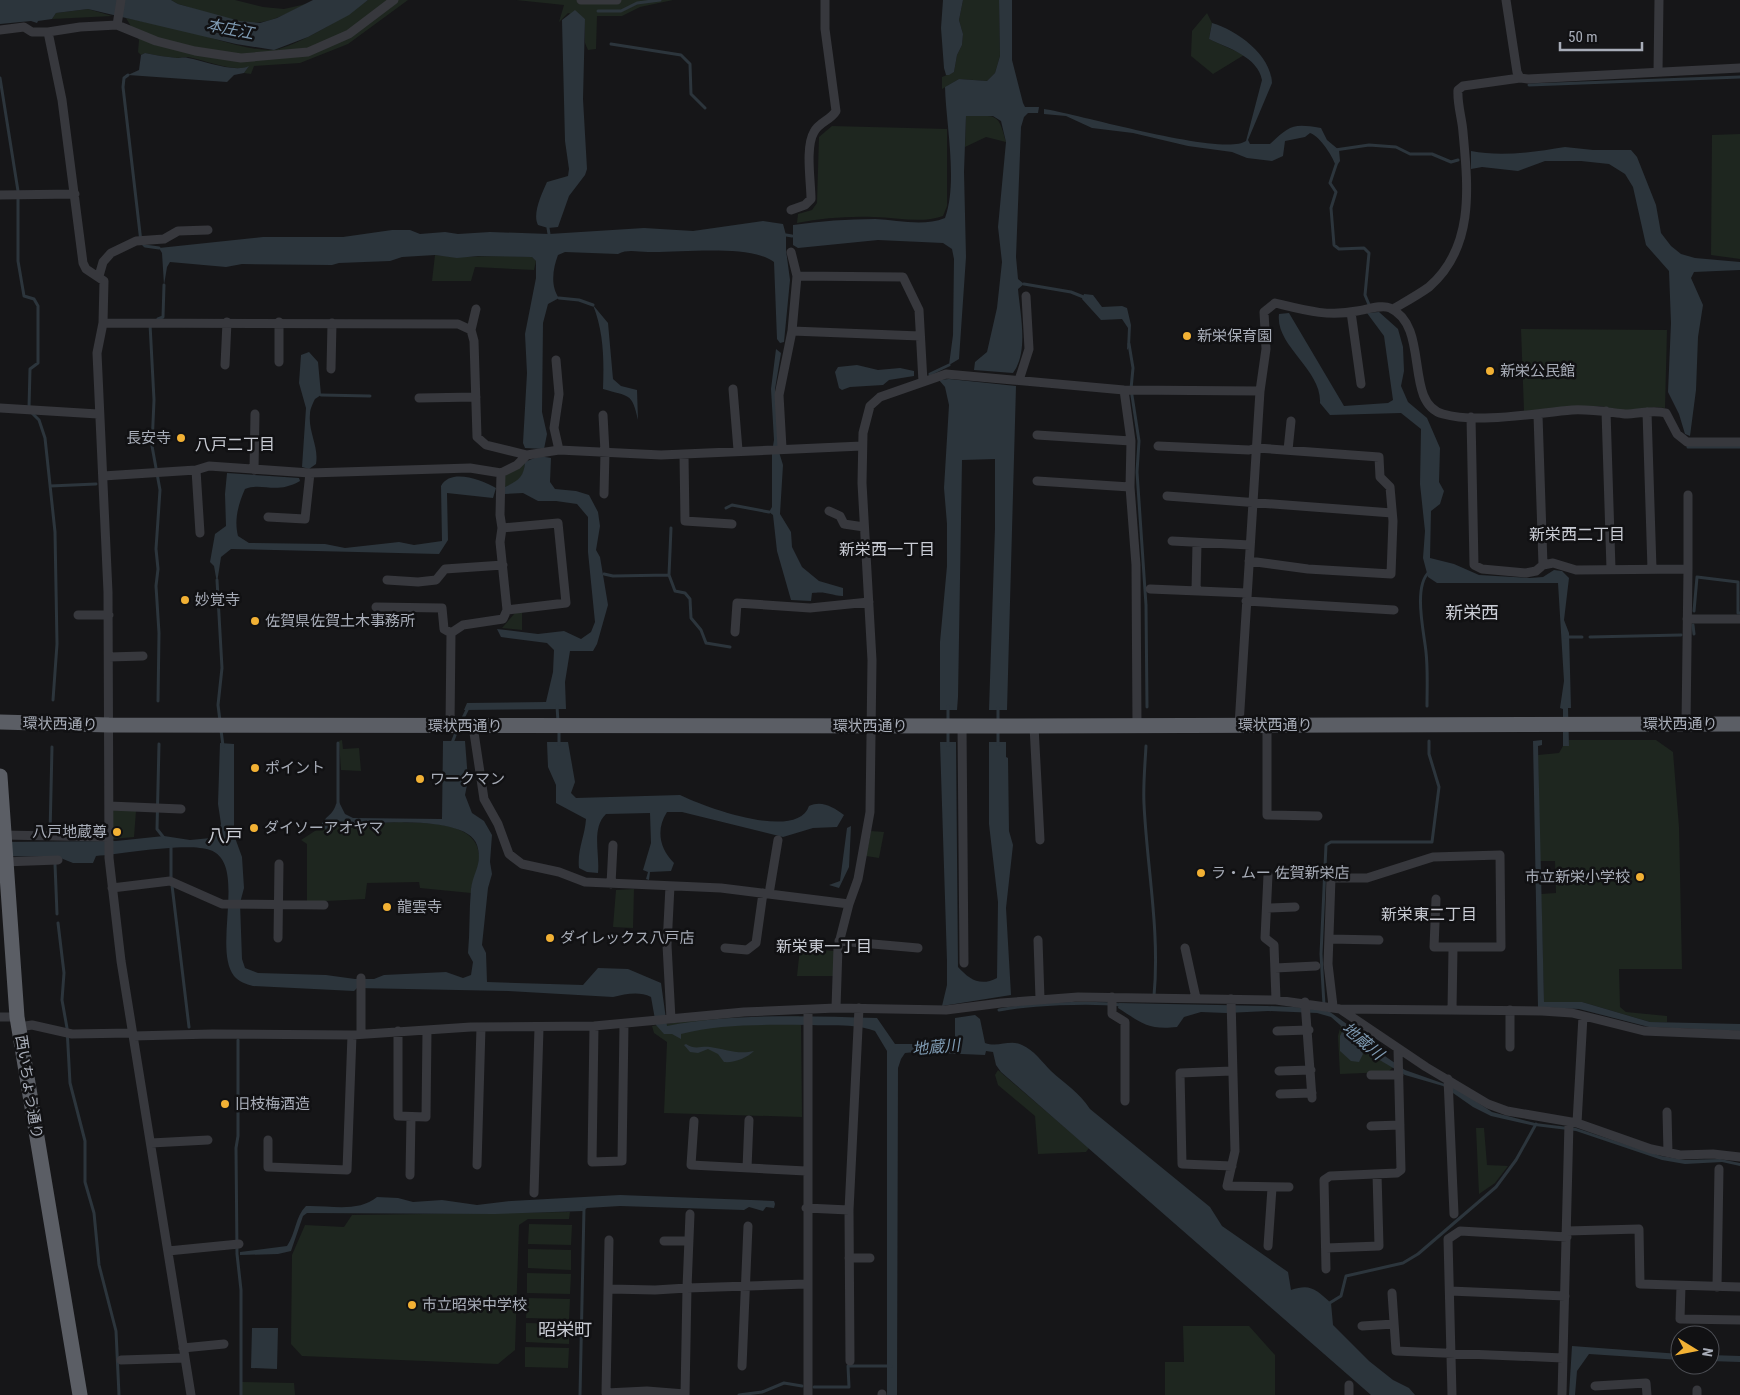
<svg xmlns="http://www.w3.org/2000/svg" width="1740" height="1395" viewBox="0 0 1740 1395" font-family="'Roboto Condensed','Noto Sans JP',sans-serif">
<rect width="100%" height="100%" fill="#161618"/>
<path fill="#1e261f" d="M171,0H235L263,7L284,9L306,4C292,11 278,19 262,22C239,27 201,10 178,4Z
M368,0H408L348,44L300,63L254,66L251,74L244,73L248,67C232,72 205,60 188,57C184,57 180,58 176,58C166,57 155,55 145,53L141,55L138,52L139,40L126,18C144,22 161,25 179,29C207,35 245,51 273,50C295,48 350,14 368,0Z
M516,0H673L640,7L622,16H597L596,49L588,50L585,43V19L568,13L559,22L564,5Z
M963,0H999L1000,56L995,73L987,81L959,79L942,89V77L954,72L957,55L962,45L963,34L959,20Z
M88,9L112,16L52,19L56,13Z
M1207,13L1212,23L1209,39L1244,55L1213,74L1191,56L1192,31Z
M966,116C996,116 998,111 1006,142L986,137L965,147Z
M832,126L947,129V206L943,216C921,224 896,217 874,217C848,216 822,218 797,223L798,214L812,210L817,203L819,137Z
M1740,134V259L1711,255L1712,135Z
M435,255C467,259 500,254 532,257L536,261L534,270L475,267L471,281H432Z
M1521,329L1667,330L1665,408L1656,407L1626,411L1600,406L1524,411Z
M525,462L524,471L519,481L505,487L504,491L505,476Z
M522,611V630L502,628L515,613Z
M342,740L343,749L359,748L361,771L341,770L339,741Z
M1569,740H1656L1673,752L1679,827L1682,969H1619L1620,1007L1626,1012L1667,1016V1022H1650L1582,1002L1544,1003L1541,894L1556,893L1555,861H1540L1538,755L1559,753L1563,746H1569Z
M111,810L136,811L134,837L112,839Z
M399,822C424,823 476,821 479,854C480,868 472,879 471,893L420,888L419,882L367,883L365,899L307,902V844L301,840L321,827L325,829L342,825Z
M871,831L884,832L879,858L866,856Z
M634,889L633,928L613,927L616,890Z
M800,948L834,951V976H797Z
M799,1016L801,1026L802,1117L664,1113L667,1042L654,1033L652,1026L694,1020Z
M1341,1025L1366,1052L1393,1067L1388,1072L1340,1074L1338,1036Z
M998,1070L1089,1148L1086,1152L1038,1154L1035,1116L998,1085L995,1075Z
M1476,1128H1484L1487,1165L1508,1166L1495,1183L1479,1194Z
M570,1212L569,1219H528L519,1225L515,1350L498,1364L302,1356L291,1344L292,1255L305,1225L344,1227L352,1215Z
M529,1224L572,1225L571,1245L528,1244Z
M528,1249L571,1250V1270L528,1268Z
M527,1273L571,1274L570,1294L527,1293Z
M527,1298L570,1299L569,1319L526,1318Z
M526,1323L569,1324V1344L526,1342Z
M1183,1326H1249L1275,1355V1395H1165V1362H1184Z
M525,1347L569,1348L568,1368L525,1367Z
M242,1382L294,1383L295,1395H242Z"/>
<path fill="#2c353c" d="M0,0H171L178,4L240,21L260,23L277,18L313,0H368L349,15L308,37L274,50L236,44L88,9L56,13L52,19L38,21L37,23L31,21L0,24Z
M943,0H963L959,20L963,34L962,45L957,55L954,72L949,75H946L944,68L941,28Z
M999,0H1012V60L1023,103L1025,107H1039L1038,113H1028L1024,117L1021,127L1016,257L1018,279L1024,284L1018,289C1020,313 1029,352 1013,373L974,370L975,362L987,352L997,308L1002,262L998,227L1006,142L1001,121L993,116H966L964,172L966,257L959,359L949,365L953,335L954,259L952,249L943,243L878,240L798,248L793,245V225C820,221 848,219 875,219C898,220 923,227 945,218C958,182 946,125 945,87L959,79L987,81L995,73L1000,56Z
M575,10L585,19L583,99L587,169L585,175L569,196L558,227L548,228L538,225C532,214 542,193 547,182L568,176L569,169L565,141L562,20Z
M1212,23C1237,30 1271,55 1272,83L1248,140L1250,144H1270C1290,125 1293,123 1321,128L1327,140L1339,150L1340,161L1336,167C1334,158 1320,136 1310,133L1305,137L1285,141L1283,156L1272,161L1247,158L1232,152L1188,146L1133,133L1092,128L1066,116L1044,114V109C1078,114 1224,157 1246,141L1262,80C1258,57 1228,48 1209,39Z
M145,53C155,55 166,57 177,58C180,58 184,57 188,58C204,61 235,73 249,66L244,73L234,75L227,82L128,75L139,70L141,55Z
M1565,147L1593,150H1631L1637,157L1656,205L1661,233L1671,246L1681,254L1695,258L1740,262V270L1694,272L1691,278L1703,305L1698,337L1696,390L1690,436L1685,434L1679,414L1668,392L1671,323L1669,271L1646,245L1633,187L1625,174L1609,164L1581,161H1545L1518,171L1482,167L1471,169V151C1501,157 1535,152 1565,147Z
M763,221L783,224L786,235V250L790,280L784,342L780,343L777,339L774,262C751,244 678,253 648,252C637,252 628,249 618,254L565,252L558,255C553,268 550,286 559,298L548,304L543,323L542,412L547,434L544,449L525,448L523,443L527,373L525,334L536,278V261L532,257L478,256L457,258L435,255L402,257L390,261L339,263L332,265L242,264L226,267L170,262L167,267L164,285L162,253L159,248L263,237H343L392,230H410L420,234L445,232L458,234L490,232L549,234L644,228L693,231Z
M1084,294L1093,295L1102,307L1122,306L1127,308L1131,325L1130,346L1127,350L1128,328L1122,319L1101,320L1082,299Z
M593,305L608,323L613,379L621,386L637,390L638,420C632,392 629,397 603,389C604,360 604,333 593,305Z
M1379,312L1398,329L1403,347L1404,371L1401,386L1408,402L1427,418L1440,448L1439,482L1444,491L1440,504L1431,511L1430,558L1454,564L1479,575L1530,578L1543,577L1554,570L1562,571L1569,578L1564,620L1569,633L1571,708H1568L1569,746H1563V709L1560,708L1564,681L1558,583H1437L1428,577L1423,558L1425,531L1420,484L1421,429L1401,413L1330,415L1320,403C1322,369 1275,346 1279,314L1289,313L1344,406L1388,403L1393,400L1384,336L1367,313Z
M776,349L781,353L775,389L779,452L783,465L780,514L791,532L792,547L802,567L819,581L843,588V596C829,595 827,591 812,593L811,601L791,600L777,551L773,515L769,512L772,507V452L774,440L771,389Z
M309,352L318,362L321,395L315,399C313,403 310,409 310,414C308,432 319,446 316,464L309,469L302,467L306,408L299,383L301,355Z
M857,365L878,370L900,368L914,371V376L889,380L883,385L850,387L842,390L839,388L835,372L838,367Z
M949,379L1016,386L1007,710H989L995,528V459L962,460L958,697L957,710H940V642L947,566V524L944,488L949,405L945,387L939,380Z
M539,456L551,458L550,482L555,489L576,491L589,495L598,512L600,526L596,550L600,557L608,605L597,644L593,651H570L565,682L566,709L464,710L467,703L546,702L553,672L554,650L547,643L501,637L497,629L538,634L564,631L581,639L591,632L595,622L588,552V517L577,504L556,501H538L523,493L504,494L505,487C518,481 524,477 525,462Z
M227,473L299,478L300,481C275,495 263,482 245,489C238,505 234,520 238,536L249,543L325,544L345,548L399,542L414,545L442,541L441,486C451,468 481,480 496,488L493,498L447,493L448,540L439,554L231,549L221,557L217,583L214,566L210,562L215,534L226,526L225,494Z
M1542,740V745L1538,746L1544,1002H1582L1650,1022L1740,1024V1031L1649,1027L1579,1009L1538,1007L1533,741Z
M443,741H465L468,780L465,795L472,813L484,821L492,835L490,862L492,874L488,888L482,945L486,953L487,982L583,985L598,968L628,969L661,983L667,1026C735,1013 808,1016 877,1018L895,1044H955V1018L975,1015L980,1019L985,1043C998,1048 1010,1039 1022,1045C1034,1050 1042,1062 1051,1071C1065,1084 1079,1092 1090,1109L1210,1207L1222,1226L1288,1272L1291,1290C1311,1283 1316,1290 1331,1303L1333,1325L1369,1361L1393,1380L1409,1388L1415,1395H1371L1001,1072L996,1065L993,1052L986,1051L985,1055L915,1052L905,1053L901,1059L898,1068L897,1395H887V1051L875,1031C854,1023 833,1026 811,1025C768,1025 722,1023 681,1034V1039L672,1034H664L656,1025L651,997C639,991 626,994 613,997L508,991L357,988L354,991L253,986C246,984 239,982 234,976C212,948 248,863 210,850C187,842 123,854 96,856L93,863H73L58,857L0,856V842L116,841L164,836L190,840L211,838L219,831L221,824L218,804L220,743L234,744V835L242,857L244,888L240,903L242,959L245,968L258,973L326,975L355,979H374L384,975L446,972L463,978L471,975L473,962L468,953C470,932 469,910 471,889C473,872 483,864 477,845C467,812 351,823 325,829L321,827C323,817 333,816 336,804L339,802L345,814L353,818L442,819Z
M547,742H568L575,782L571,793L576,798L680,795C702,806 797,842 809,806C822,800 833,807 844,815L837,827L813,828L783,837L682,812H667C656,829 659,848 674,863L671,871L650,872L649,880L646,879L648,872L643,870L651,843L650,813L606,814C591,828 600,854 598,873L587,872L579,868C577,850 585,836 586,819L556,803V785L548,767Z
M940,742H956L958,967C969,979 980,987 997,978L998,902L989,824V742H1006V757L1008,758L1009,831L1013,845L1006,908L1011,995L942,1006L947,985V961Z
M851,826L849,867L839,888L829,885L840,881L847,828Z
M1119,1003L1267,1006L1316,1008L1330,1012L1351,1027L1366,1043L1405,1070L1456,1088L1492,1112L1535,1123L1576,1128L1661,1156L1685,1160L1720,1159L1740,1163V1166L1722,1162L1685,1164L1662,1160L1576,1131L1535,1126L1491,1116L1473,1107L1443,1086L1405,1075L1366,1052L1357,1040L1331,1017L1317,1013L1268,1011L1226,1013L1201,1012L1184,1017L1177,1027C1147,1030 1142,1023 1118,1008Z
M1342,1032L1355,1041L1363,1054L1359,1062L1351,1061L1340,1051V1036Z
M686,1044C695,1050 700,1046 710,1047C725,1049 738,1055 754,1051C747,1058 734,1063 724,1062L718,1054L708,1049L698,1053L690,1052L684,1045Z
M620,1195L774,1201L775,1204L774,1208L766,1207L763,1211L749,1207L744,1210L620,1206L587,1208L583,1211L495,1214L307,1213L303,1216L291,1251L278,1254L240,1255V1252L287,1246C296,1233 295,1217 306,1206C329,1205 358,1213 377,1197L398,1198L413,1202L442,1200L477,1205L511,1201Z
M252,1328H278L277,1369L251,1368Z
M1572,1346L1680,1354V1360L1589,1354L1577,1371L1575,1395H1569Z
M1710,1355L1740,1356V1362L1710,1361Z"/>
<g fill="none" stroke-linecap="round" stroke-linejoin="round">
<path stroke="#2c353c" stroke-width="3" d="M598,11H621L637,3L660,0
M611,44L681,55L690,64L691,94L705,108
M128,75L124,78L123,87L141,242L145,246L159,248
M0,78L18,191V261L24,296L34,299L38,306V363L30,369L29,408
M1529,85L1740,77
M1335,150L1369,145L1396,147L1410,154H1432L1451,162L1458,160
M1336,165L1330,183L1336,192L1331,208L1334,245L1339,249L1364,248L1369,253L1365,295L1370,307
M548,228L549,234
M786,235L792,236
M1024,284L1071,292L1086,298
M559,298L579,300L593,305
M158,319L163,317L164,285
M150,324L154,400L152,446L160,490L156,549L158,569L156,586L159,633L158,701
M1129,344L1133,368L1131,389L1139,441L1137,472L1146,605L1147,707
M930,374L949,365
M321,395L370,396
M32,413L39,420L45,438L55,532L57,644L53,700
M1688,443V447H1740
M50,486L96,484
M726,508L732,505L769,512
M604,574L613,576L669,575L675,591L685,593L690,599L691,618L701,630L706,643L730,647
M669,575L671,528
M217,580L222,668L218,705L220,721
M1694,611L1697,577L1738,582V613H1740
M1693,625L1694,634
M1565,637H1582
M1590,637L1681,635
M557,706L558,722
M1427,706C1427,688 1428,670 1426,652C1424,632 1413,587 1429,572
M998,708V721
M462,720L468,708
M948,723V706
M221,730L223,746
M998,730V744
M559,731V744
M948,731V745
M338,743V807
M452,743L457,730
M159,744L157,829L164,838
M1146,746C1145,765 1143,785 1144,804C1147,868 1160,931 1154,996
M50,834L52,747
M171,847V877L189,1027
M55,864L57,914
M58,923L64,973L62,1000L67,1028L70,1083L85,1141V1182L94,1213L99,1265L116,1331L119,1395
M1324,1005L1321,954L1326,845L1331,842H1432L1439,787L1429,754V741
M999,1010C1029,1004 1090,1001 1121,1005
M238,1040V1136L236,1148L237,1254L241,1290V1395
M1328,1304L1341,1296L1346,1276L1403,1263L1418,1254L1496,1187L1516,1160L1536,1124
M814,1387H849L848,1366H891
M580,1395L584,1208
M739,1395L762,1392L784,1383L802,1386"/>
<path stroke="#37383d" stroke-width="9" d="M581,0H617
M1506,0L1517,72L1520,78L1528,79L1740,68
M117,25L121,0
M0,30L24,27L32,32H48L80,27L117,25L156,41L195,51L241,58L308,52L349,34L394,0
M48,32L62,100L83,263L86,269L104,281L103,323L97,353L108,592L109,858L121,961L191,1395
M1658,72L1659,0
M0,195L75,194
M791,210L805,205L811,199C811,182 805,147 814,132C819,122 831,120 836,111L825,29V0
M99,276L103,262L111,253L136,241L164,239L178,231L208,230
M797,276L903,277L919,310L923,382
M1393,309C1405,302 1418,295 1429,287C1475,247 1468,187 1463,132C1462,118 1457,104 1458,90L1463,86L1520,78
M1351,312L1361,384
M279,322V362
M103,323L458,324L471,330L474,341L477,437L486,445L527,455
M471,330L476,309
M792,331L920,336
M556,360L559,394L554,428L559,450
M225,365L227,322
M331,369L332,323
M1019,380L1029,349L1026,296
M733,389L738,450
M1124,390L1131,441L1130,487L1136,565L1137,726
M419,398L476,397
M0,408L98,414
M1606,411L1611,569
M1647,412L1652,569
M603,415L605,452L604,494
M1538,415L1543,565
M1471,417L1474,565L1482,569L1526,573L1536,571L1543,565L1553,563L1576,570L1688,569L1686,724
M1037,435L1131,441
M1158,446L1249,450L1257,448L1379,457L1380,477L1390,487L1393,521L1391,574L1308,569L1249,561
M782,448L779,395L792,331L797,276L791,252
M1288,450L1291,421
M684,455L685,521L732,524
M196,470L200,533
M254,470L255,414
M103,476L196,470L209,466L310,473L470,468L501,473L517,465L527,455L559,450L661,455L862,446
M1037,481L1130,487
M1688,495V569
M1167,496L1392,513
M829,511L840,516L844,524L864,527
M268,517L305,519L310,473
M502,528L558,523L566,603L507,610
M1172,541L1250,545
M387,580L418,582L436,580L445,569L503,565
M1150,589L1247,593
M1196,591L1197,543
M1246,601L1394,610
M376,607L442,608L444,629L451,633
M78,615H109
M1687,619H1740
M735,632L737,603L810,608L869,602
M109,657L143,656
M1239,725L1260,391L1266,349L1264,312L1275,303C1304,310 1327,317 1357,311C1366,310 1382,304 1390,308C1431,327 1403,403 1443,414C1477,424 1536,413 1572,410C1590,409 1607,412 1625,414C1639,414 1652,409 1666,413L1677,434L1687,442H1740
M1267,725V815L1318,816
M450,726L451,633L463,625L503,619L507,610L500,542L502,528L500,515L501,473
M473,726L484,799L498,824L509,854L522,864L559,872L585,882L721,888L849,904
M962,726L964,963
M1034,726L1040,840
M109,806L181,809
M2,835L109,837
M3,862L58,860
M1268,875L1265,938L1274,945L1276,1000
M611,884L613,845
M670,886L667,945L671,1019
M112,888L170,881L222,904L324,905
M769,894L778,840
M1267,908L1295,907
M278,938L279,864
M1329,939L1379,940
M1038,940L1040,999
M839,941L918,948
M725,948L747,950L756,943L763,893
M1185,948L1196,998
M1275,968L1316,966
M1112,997V1014L1125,1022V1101
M1231,999L1235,1151L1227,1186L1289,1187
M1305,1002L1312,1098
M1333,1006L1328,964L1331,878H1367L1433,857L1500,855L1501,947H1434L1436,899
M836,1008L838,947L849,904L858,879L870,812L872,660L862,483L863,433L870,406L880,397L946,374L1124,390L1260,391
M1340,1009L1426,1067L1488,1104L1507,1111L1577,1123L1651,1149L1680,1155L1713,1154L1740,1157
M1452,1009L1453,949
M808,1010V1395
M0,1017H17
M594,1026L592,1162L622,1161L624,1024
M19,1027L32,1025L72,1034L132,1033
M398,1031V1116L426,1117L427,1030
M1277,1031L1309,1030
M361,1034V978
M133,1036L212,1034L352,1035L471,1027L594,1026L744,1012L836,1008L946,1010L1001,1003L1078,997L1276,1000L1340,1009L1542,1011L1572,1013L1644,1031L1740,1035
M1510,1047V1010
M1232,1071L1180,1073L1182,1164L1232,1166
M1279,1071L1311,1070
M1371,1075H1399
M1448,1079L1454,1214
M1280,1094L1312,1093
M1667,1112L1668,1153
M694,1121L691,1165L806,1171
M1577,1123L1583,1016
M1371,1126L1400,1125
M268,1140V1167L347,1170L352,1035
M151,1143L208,1140
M477,1165L481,1027
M747,1168L749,1120
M410,1175L411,1117
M534,1193L539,1028
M806,1208L849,1210L859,1008
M849,1210L850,1361
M1567,1231L1639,1229L1640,1284L1740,1287
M609,1240L606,1393L647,1391L685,1394
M664,1241H689
M1268,1246L1272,1188
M1326,1248L1379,1246L1377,1174
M168,1251L239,1244
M849,1258H870
M1326,1269L1324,1180L1330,1176L1397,1173L1401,1170L1398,1049
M1681,1286L1680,1319L1740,1320
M1717,1287L1719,1169
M610,1289L655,1290L687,1288L690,1214
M1450,1291L1565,1296
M1392,1293L1396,1351L1563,1358
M1362,1326L1394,1324
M183,1348L224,1344
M121,1360L185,1358
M742,1366L748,1226
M1349,1385V1395
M1595,1386L1646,1383L1647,1395
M1697,1390V1395
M882,1394V1395
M685,1395L687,1288L806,1284
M1452,1395L1448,1239L1460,1231L1567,1237
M1562,1395L1569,1123"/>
<path stroke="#5b5e65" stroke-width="15" d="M0,722L109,725L1007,726L1740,724
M0,776L17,1017L80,1395"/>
</g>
<g fill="#f2b134" stroke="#111113" stroke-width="2">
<circle cx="1187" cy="336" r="5"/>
<circle cx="1490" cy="371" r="5"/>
<circle cx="181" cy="438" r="5"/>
<circle cx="185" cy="600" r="5"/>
<circle cx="255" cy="621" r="5"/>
<circle cx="255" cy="768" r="5"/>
<circle cx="420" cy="779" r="5"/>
<circle cx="254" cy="828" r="5"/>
<circle cx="117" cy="832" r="5"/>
<circle cx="1201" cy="873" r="5"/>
<circle cx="1640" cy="877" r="5"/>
<circle cx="387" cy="907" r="5"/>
<circle cx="550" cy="938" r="5"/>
<circle cx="225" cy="1104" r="5"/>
<circle cx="412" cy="1305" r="5"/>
</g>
<g text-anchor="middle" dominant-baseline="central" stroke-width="5" stroke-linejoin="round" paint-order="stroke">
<g font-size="15" fill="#a8adb8" stroke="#111113" text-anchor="start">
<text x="1197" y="336">新栄保育園</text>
<text x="1500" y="371">新栄公民館</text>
<text x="171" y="438" text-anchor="end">長安寺</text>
<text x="195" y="600">妙覚寺</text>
<text x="265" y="621">佐賀県佐賀土木事務所</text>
<text x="265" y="768">ポイント</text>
<text x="430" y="779">ワークマン</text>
<text x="264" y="828">ダイソーアオヤマ</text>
<text x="107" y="832" text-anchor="end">八戸地蔵尊</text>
<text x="1211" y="873">ラ・ムー 佐賀新栄店</text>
<text x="1630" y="877" text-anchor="end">市立新栄小学校</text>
<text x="397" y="907">龍雲寺</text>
<text x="560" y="938">ダイレックス八戸店</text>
<text x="235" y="1104">旧枝梅酒造</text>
<text x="422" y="1305">市立昭栄中学校</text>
</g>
<g font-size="15" fill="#a8adb8" stroke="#111113">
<text transform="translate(60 724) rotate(1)">環状西通り</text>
<text x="1680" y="724">環状西通り</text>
<text x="1275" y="725">環状西通り</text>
<text x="465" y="726">環状西通り</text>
<text x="870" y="726">環状西通り</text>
<text transform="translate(29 1087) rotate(81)">西いちょう通り</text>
</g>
<g font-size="16" font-style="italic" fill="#7f9bb3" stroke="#111113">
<text transform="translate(230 29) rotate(11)">本庄江</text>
<text transform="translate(1363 1041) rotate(40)">地蔵川</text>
<text transform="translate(936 1047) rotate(-5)">地蔵川</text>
</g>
<g font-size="16" fill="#c9ccd4" stroke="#111113">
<text x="235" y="444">八戸二丁目</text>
<text x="1577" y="534">新栄西二丁目</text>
<text x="887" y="549">新栄西一丁目</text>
<text x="1429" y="914">新栄東二丁目</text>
<text x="824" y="946">新栄東一丁目</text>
</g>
<g font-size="18" fill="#c9ccd4" stroke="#111113">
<text x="1472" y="612">新栄西</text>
<text x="225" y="835">八戸</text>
<text x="565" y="1329">昭栄町</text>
</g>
</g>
<g transform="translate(1695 1350) rotate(100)"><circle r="24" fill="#111113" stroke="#4d4f55"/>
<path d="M0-4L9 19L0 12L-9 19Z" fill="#f2b134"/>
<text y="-8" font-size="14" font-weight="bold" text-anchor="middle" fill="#a8adb8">N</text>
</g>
<path d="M1560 42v8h82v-8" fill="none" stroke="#a8adb8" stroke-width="2.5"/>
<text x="1568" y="42" font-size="15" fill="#a8adb8" stroke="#111113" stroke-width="4" paint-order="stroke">50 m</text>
</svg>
